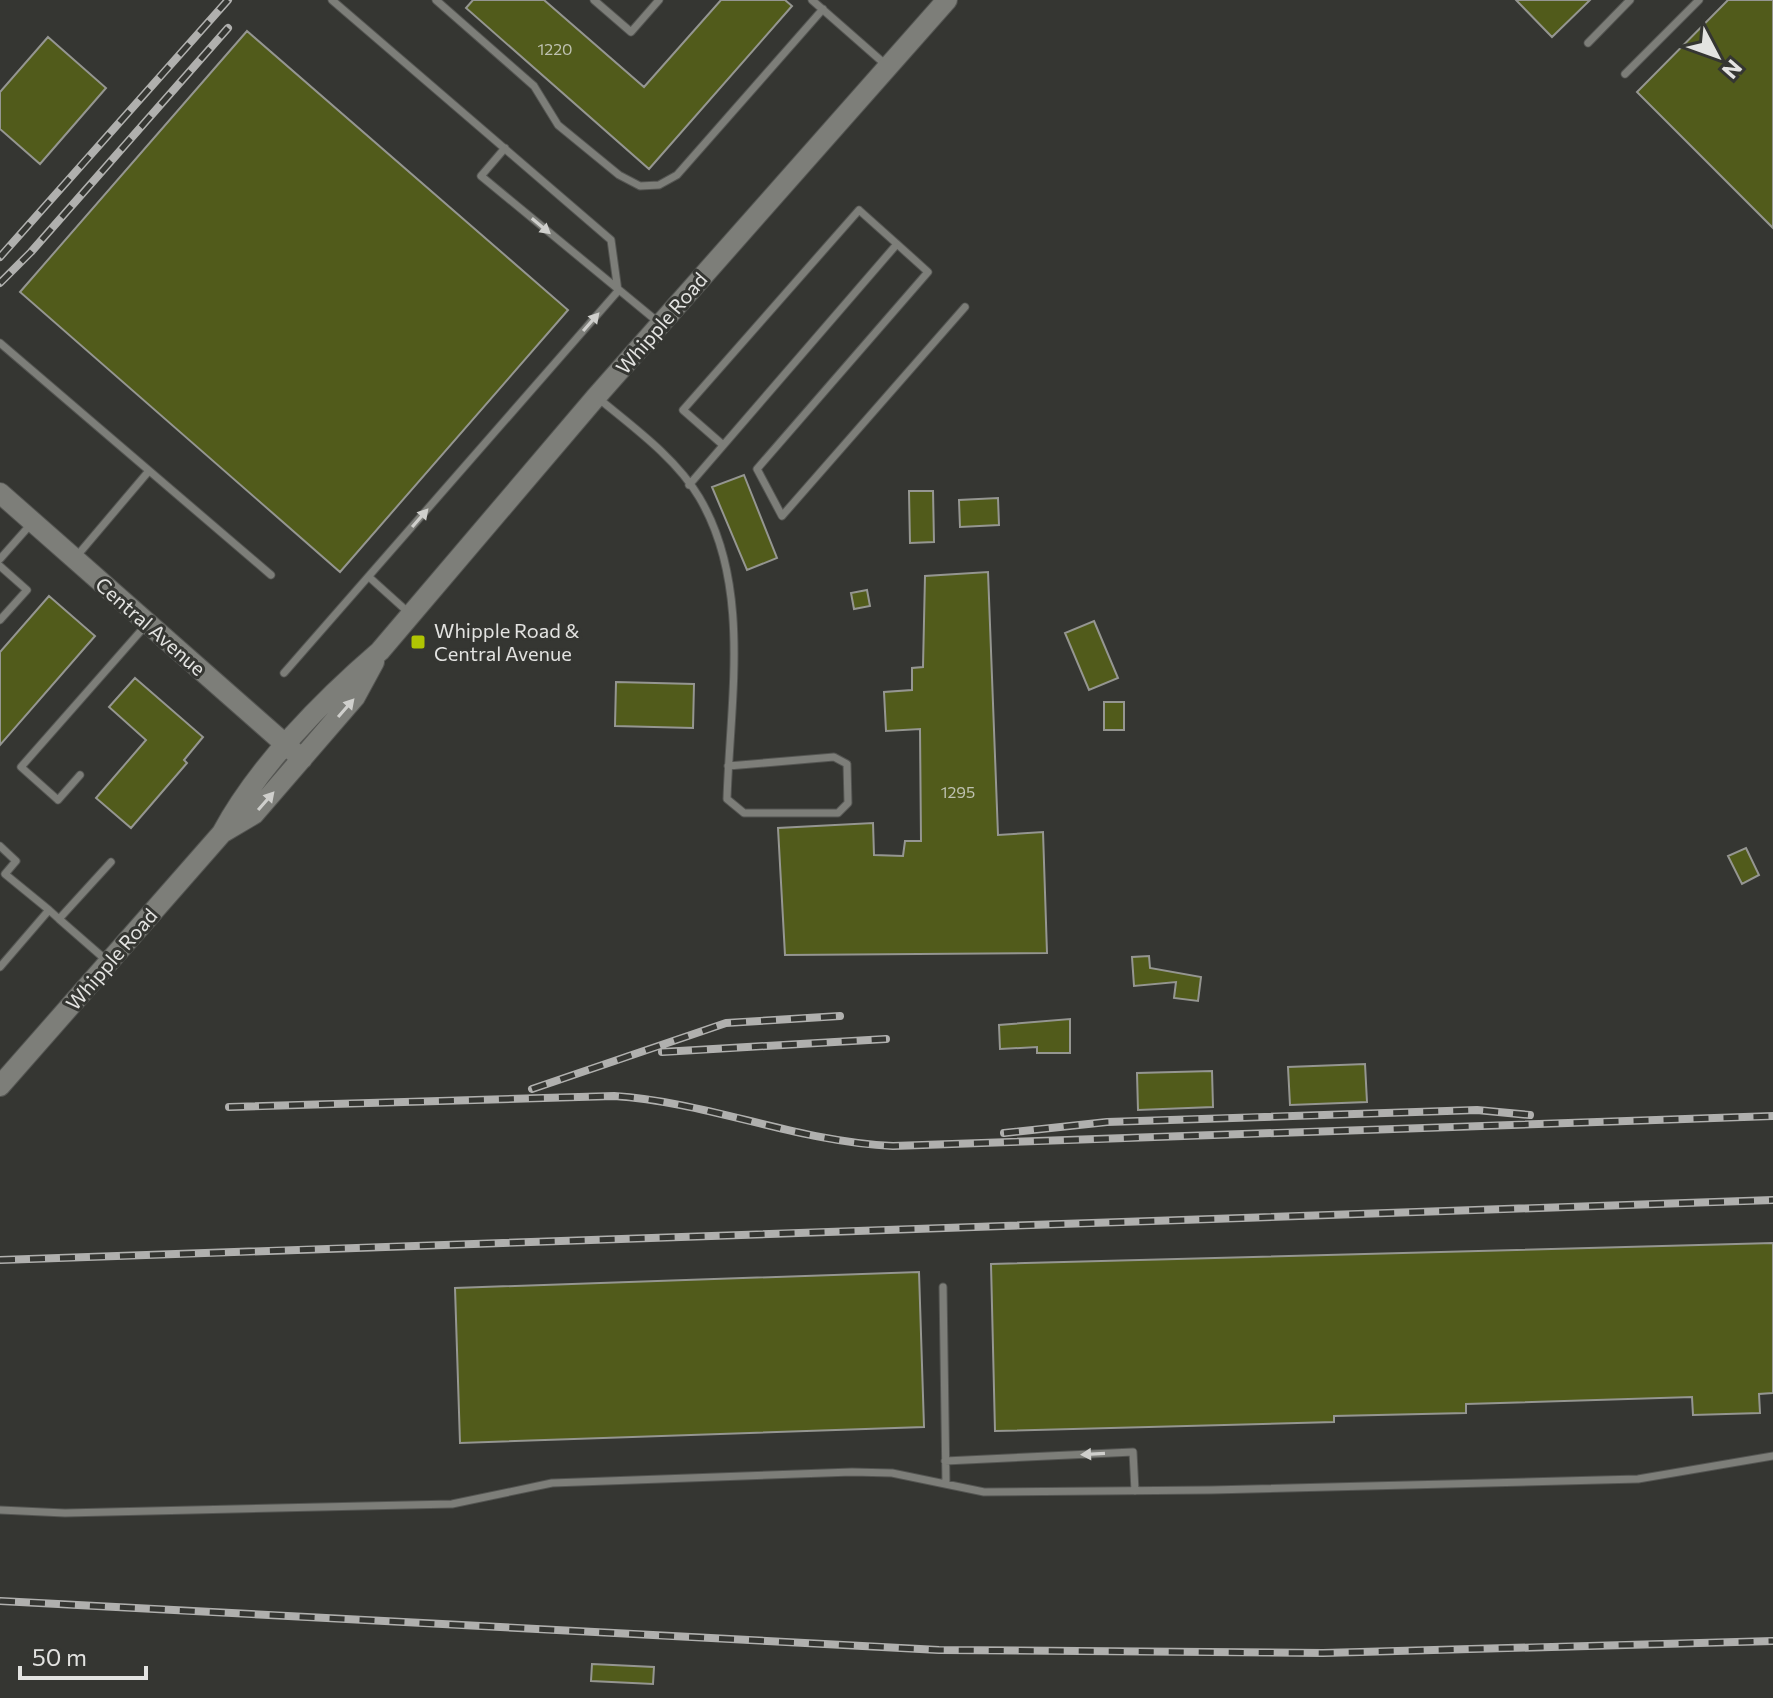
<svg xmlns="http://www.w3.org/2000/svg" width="1773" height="1698" viewBox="0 0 1773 1698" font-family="Commissioner,sans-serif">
<rect width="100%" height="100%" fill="#353632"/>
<path fill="#515b1b" stroke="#959691" stroke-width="2" d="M473,0H544L644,87L721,0H785L792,6L649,169L466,8Z
M1516,0H1590L1552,37Z
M1728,0H1773V228L1637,92Z
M247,31L568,310L340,572L20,292Z
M48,37L106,88L40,164L0,129V92Z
M744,475L777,558L747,570L712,487Z
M909,491H933L934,542L910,543Z
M998,498L999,525L960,527L959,500Z
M988,572L998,835L1043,832L1047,953L785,955L778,828L873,823L874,855L903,856L905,841H921L920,729L886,731L884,692L912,690V668L923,667L925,576Z
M867,590L870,606L854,609L851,593Z
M49,596L95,636L0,745V652Z
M1094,621L1118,678L1089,690L1065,633Z
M135,678L203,737L184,760L187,763L131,828L96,798L146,740L109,707Z
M616,682L694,684L693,728L615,726Z
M1104,702H1124V730H1104Z
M1746,848L1759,875L1742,884L1728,856Z
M1149,956L1150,968L1201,977L1198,1001L1174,998L1176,982L1134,986L1132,957Z
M1070,1019V1053H1037V1047L1000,1049L999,1025Z
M1365,1064L1367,1102L1290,1105L1288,1067Z
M1212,1071L1213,1107L1138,1110L1137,1073Z
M1773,1243V1393L1759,1394L1760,1413L1693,1415L1692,1397L1466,1404V1413L1334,1416V1422L995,1431L991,1264Z
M919,1272L924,1427L460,1443L455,1288Z
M592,1664L654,1667L653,1684L591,1681Z"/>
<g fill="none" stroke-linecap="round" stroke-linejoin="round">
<defs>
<path id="lane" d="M436,0L534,86L558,125L619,175L640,186L659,185L677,175L823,9
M594,0L631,32L659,0
M812,0L886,65
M1588,43L1630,0
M1625,74L1699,0
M505,148L481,176L658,322
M0,343L271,575
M598,398C633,427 676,458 699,497C752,586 730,701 727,799L744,813H838L848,803L847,764L834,757L728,766
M723,445L683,410L859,210L897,244
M689,485L897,244L928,272L757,469L782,516L965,307
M76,557L148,472
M0,559L31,524
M0,566L27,590L0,620
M369,577L409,613
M284,673L618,291L611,240L332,0
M80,775L58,800L21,767L146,625
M0,846L16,861L5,874L49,910
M106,960L59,919L111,862
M0,967L49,910L59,919
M943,1287L946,1484
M945,1461L1133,1452L1135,1491
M0,1510L65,1513L452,1504L552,1483L852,1472L892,1473L984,1492L1211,1490L1638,1479L1773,1456"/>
<path id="secondary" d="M0,493L302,759
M222,833L254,814L355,697L374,662
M0,1086L222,833C258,766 323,700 380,651L596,397L947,0"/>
</defs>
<use href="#lane" stroke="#545552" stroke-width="9"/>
<use href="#secondary" stroke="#545552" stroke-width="22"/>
<use href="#lane" stroke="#7d7e79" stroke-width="7"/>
<use href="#secondary" stroke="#7d7e79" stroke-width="20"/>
<defs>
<path id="rail" d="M0,257L228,0
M0,283L31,252L228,28
M662,1052L886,1039
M532,1089L726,1023L840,1016
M229,1107L614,1096C709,1102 797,1142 893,1146L1773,1116
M1004,1133L1107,1122L1477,1110L1530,1115
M0,1260L1773,1200
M0,1601L939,1650L1323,1653L1773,1641"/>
</defs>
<use href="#rail" stroke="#b0b0ae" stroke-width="8"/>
<use href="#rail" stroke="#353632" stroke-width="5" stroke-dasharray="15" stroke-linecap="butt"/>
</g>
<defs><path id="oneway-solid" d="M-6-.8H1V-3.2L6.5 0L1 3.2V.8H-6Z" transform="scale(2)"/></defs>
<g fill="#cfcfcc">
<use href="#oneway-solid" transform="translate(541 226) rotate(40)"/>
<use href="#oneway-solid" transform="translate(591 322) rotate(-49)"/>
<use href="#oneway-solid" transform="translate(420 518) rotate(-49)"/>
<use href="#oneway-solid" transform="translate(346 708) rotate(-49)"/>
<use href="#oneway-solid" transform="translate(266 801) rotate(-49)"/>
<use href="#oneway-solid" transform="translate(1093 1454) rotate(177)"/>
</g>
<rect fill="#b0c503" stroke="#353632" stroke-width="3" x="410" y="634" width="16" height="16" rx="4"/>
<g text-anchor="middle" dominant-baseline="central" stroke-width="6" stroke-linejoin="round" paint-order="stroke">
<g font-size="16" fill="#bec1b0">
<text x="555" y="48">1220</text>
<text x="958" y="791">1295</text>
</g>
<g font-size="20" fill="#e3e3e1" stroke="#353632">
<text transform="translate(661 323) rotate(-49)">Whipple Road</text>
<text transform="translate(151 626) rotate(41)">Central Avenue</text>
<text transform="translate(111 959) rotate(-49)">Whipple Road</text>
</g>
<g font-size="20" fill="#e3e3e1" stroke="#353632" text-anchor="start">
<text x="434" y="630">Whipple Road &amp;<tspan x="434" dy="23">Central Avenue</tspan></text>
</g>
</g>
<g transform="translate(1717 56) rotate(131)" stroke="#353632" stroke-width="6" paint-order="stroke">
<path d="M0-6L14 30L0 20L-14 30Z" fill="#e3e3e1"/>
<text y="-12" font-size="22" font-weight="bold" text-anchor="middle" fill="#e3e3e1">N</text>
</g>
<path d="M20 1666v12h126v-12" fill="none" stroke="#e3e3e1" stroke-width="4"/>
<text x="32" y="1666" font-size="24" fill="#e3e3e1" stroke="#353632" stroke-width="6" paint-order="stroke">50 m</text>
</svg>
